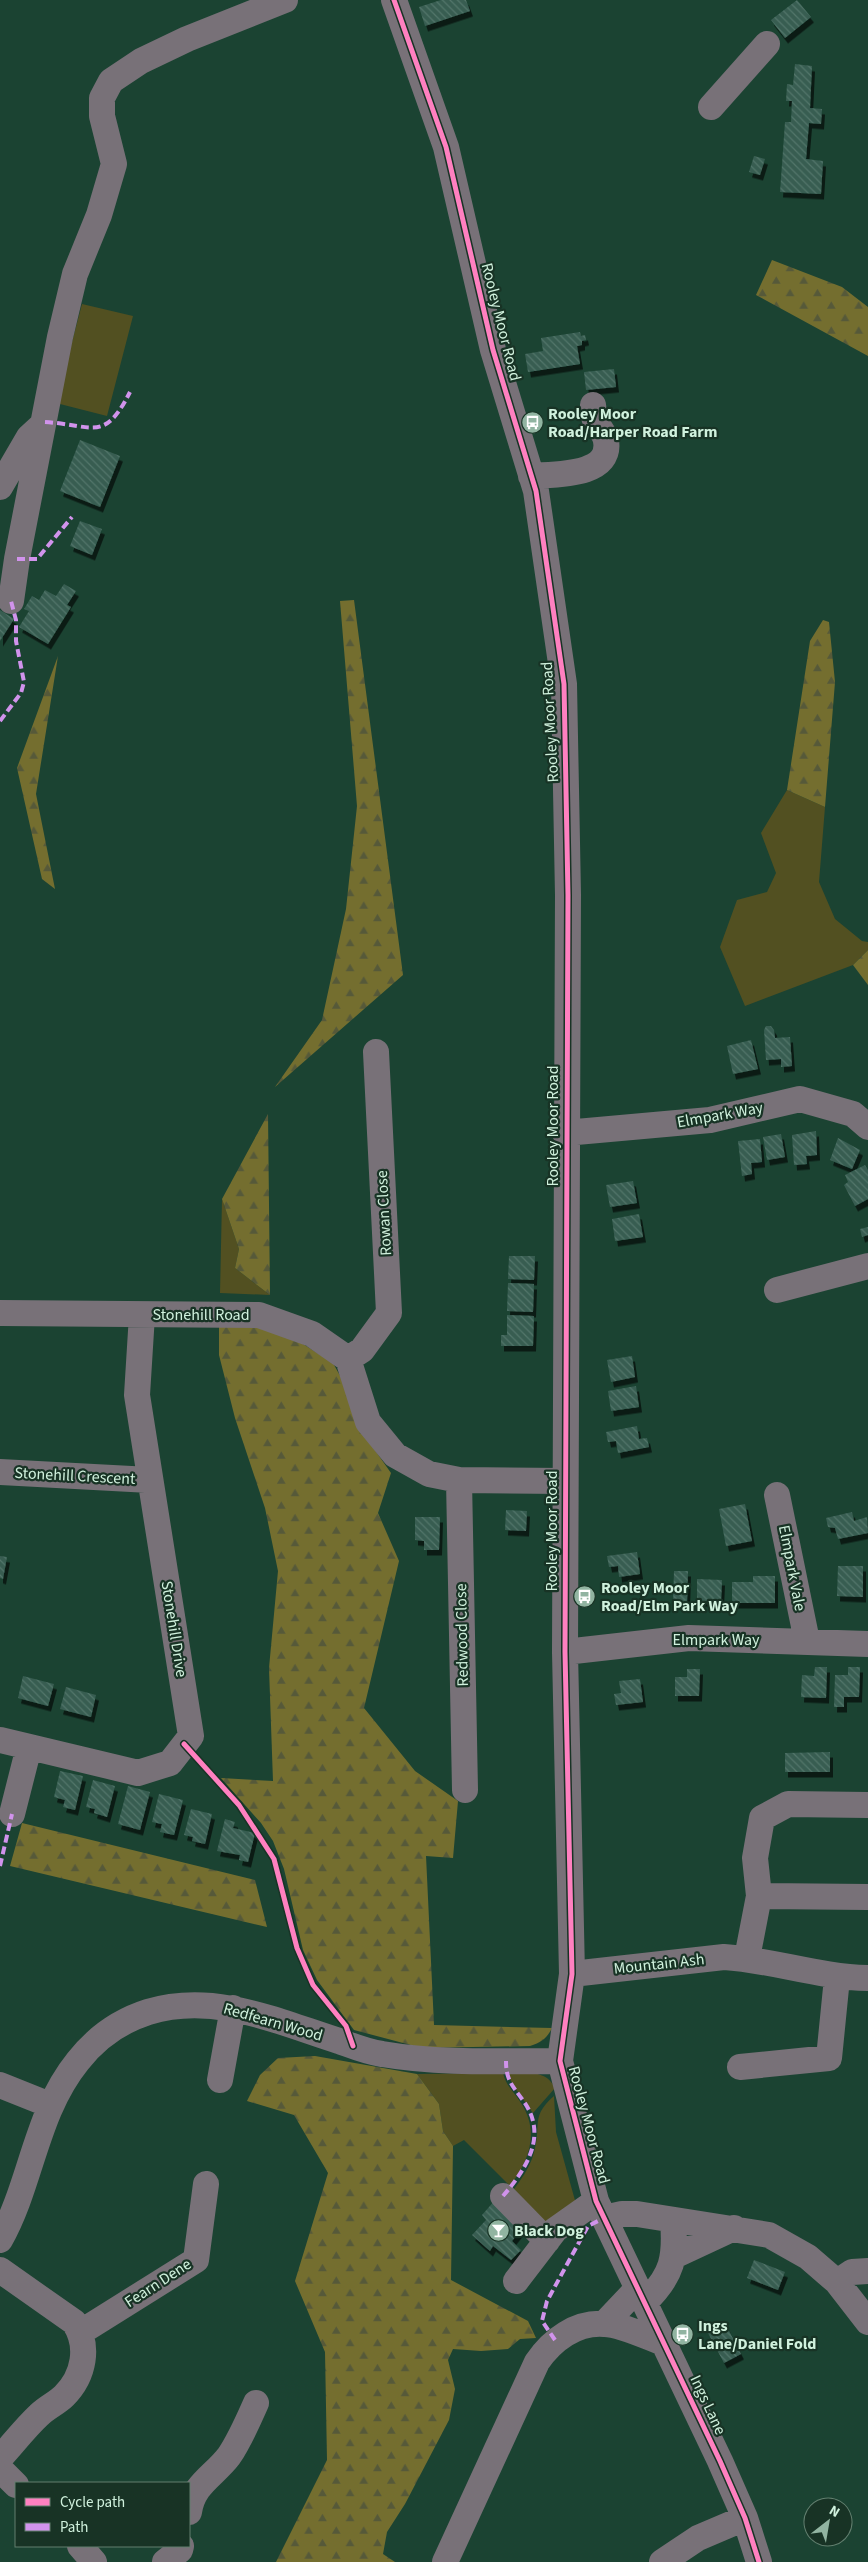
<svg xmlns="http://www.w3.org/2000/svg" width="868" height="2562" viewBox="0 0 868 2562" font-family="'Source Sans 3',sans-serif">
<defs>
<pattern id="forest-firs" width="22" height="20" patternUnits="userSpaceOnUse" patternTransform="scale(1.25)"><rect width="22" height="20" fill="#746e2f"/><path d="M5 1l3.5 6h-7zM16 11l3.5 6h-7z" fill="#565939"/></pattern>
<pattern id="building-back-hatch" width="6" height="6" patternUnits="userSpaceOnUse" patternTransform="scale(1.25)"><rect width="6" height="6" fill="#375d51"/><path d="M-1 5l2 2M0 0l6 6M5-1l2 2" fill="none" stroke="#53756a"/></pattern>
<filter id="shadow"><feDropShadow dx="3" dy="5.5" stdDeviation="0" flood-color="#0009"/></filter>
</defs>
<rect width="100%" height="100%" fill="#1b4332"/>
<path fill="#525021" d="M82,304L133,316L107,416L56,403Z
M787,790L825,807L819,882L835,919L862,941L868,942V950L853,965L745,1006L720,947L737,900L767,892L776,873L761,833Z
M222,1199L239,1249L235,1268L270,1295L220,1293Z
M503,2073C506,2086 514,2092 521,2103C540,2132 529,2161 510,2186L464,2140L453,2146L443,2131L439,2104L417,2074Z
M508,2073C526,2073 546,2069 555,2088L533,2113C528,2106 508,2080 508,2073Z
M554,2096L556,2132L576,2204L544,2224L514,2189C523,2177 532,2164 535,2148C541,2124 531,2116 554,2096Z"/>
<path fill="url(#forest-firs)" d="M772,260L842,287L868,307V356L756,295Z
M354,600L403,975L275,1087L322,1020L346,909L357,806L340,601Z
M823,620L829,622L835,682L825,807L787,790L810,641Z
M58,656L36,794L55,889L42,879L17,768Z
M868,950V985L853,965Z
M268,1114L270,1295L235,1268L239,1249L222,1199Z
M219,1323L265,1327L303,1344L333,1363L349,1392L360,1429L391,1473L378,1513L399,1561L364,1708L415,1771L458,1801L453,1858L426,1856L434,2025L552,2028C547,2038 542,2042 530,2046L422,2048L354,2030L317,1980L303,1950L284,1869L273,1841L261,1823L221,1778L273,1781L269,1668L278,1571L265,1508L235,1418L219,1355Z
M22,1823L255,1880L267,1927L10,1866Z
M315,2056L417,2074L439,2104L443,2131L453,2146L451,2280L528,2321L536,2338L520,2339L508,2349L481,2351L453,2349L448,2360L455,2389L449,2420L405,2504L387,2532L383,2554L395,2562H276L327,2460L325,2352L295,2281L328,2173L294,2115L247,2101L260,2075L278,2058Z"/>
<path fill="url(#building-back-hatch)" filter="url(#shadow)" d="M441,0H466L470,11L425,26L419,7Z
M797,0L811,17L785,38L771,20Z
M795,64L812,66L810,108L822,109L821,124L809,123L806,159L823,161L821,194L780,192L785,122H791L792,101H786L787,84L793,85Z
M754,156L765,159L760,175L749,172Z
M580,332L581,336L585,335L586,340L582,341V345L577,346L580,364L528,372L525,354L543,351L541,338Z
M614,369L616,387L586,390L584,372Z
M80,440L120,456L100,507L60,491Z
M80,521L102,529L92,555L70,546Z
M64,584L76,591L67,605L71,607L48,644L19,627L29,611L24,609L32,596L39,600L45,590L56,596Z
M0,610L14,619L0,641Z
M766,1026H771L774,1030L775,1038L790,1037L792,1066L781,1067V1059L766,1060L764,1030Z
M751,1040L758,1069L733,1074L727,1046Z
M816,1131L817,1155L806,1156L807,1164L794,1165L792,1135Z
M781,1134L785,1157L767,1160L763,1137Z
M838,1138L860,1150L852,1169L830,1160Z
M760,1139L762,1162L751,1163L752,1174L742,1176L738,1141Z
M865,1165L868,1170V1199L855,1206L844,1185L848,1182L845,1175Z
M633,1181L637,1203L610,1207L606,1185Z
M639,1214L643,1237L615,1241L612,1219Z
M868,1227V1235L862,1237L860,1229Z
M509,1256H535L534,1280L508,1279Z
M508,1283L534,1284L533,1312L507,1311Z
M507,1315L534,1316L533,1346H501V1335H507Z
M632,1356L635,1377L611,1382L607,1360Z
M636,1386L639,1407L611,1411L608,1391Z
M637,1426L639,1439L647,1438L649,1447L618,1453L616,1441L608,1442L606,1432Z
M745,1504L752,1541L726,1546L719,1509Z
M506,1510L527,1511L526,1531L505,1530Z
M852,1512L854,1521L867,1517L868,1533L838,1539L835,1528L828,1527L826,1518Z
M415,1517H440L439,1550H424V1541L415,1540Z
M637,1552L640,1574L619,1577L618,1566L609,1567L607,1556Z
M0,1556L7,1557L3,1579L0,1578Z
M838,1566H863V1597L837,1596Z
M674,1571H688L687,1604H673Z
M753,1576H775V1603H732V1582H753Z
M697,1579L722,1580L721,1602L697,1601Z
M815,1667H827L826,1698L801,1697L802,1675L814,1676Z
M848,1667H860L859,1697H844V1707H834L835,1675H848Z
M687,1669H700L699,1696H675V1677H687Z
M23,1676L54,1684L48,1706L18,1698Z
M640,1679L643,1702L616,1705L614,1694L621,1693L619,1681Z
M66,1687L96,1695L91,1717L60,1709Z
M830,1752V1772H785V1753Z
M60,1771L83,1776L75,1810L63,1807L65,1800L54,1797Z
M93,1780L115,1786L107,1817L94,1813L95,1809L86,1807Z
M128,1786L150,1792L140,1830L118,1824Z
M159,1794L183,1800L174,1835L160,1832L162,1824L152,1822Z
M191,1809L212,1814L205,1844L192,1841L193,1837L184,1835Z
M225,1819L235,1822L233,1828L255,1833L248,1862L239,1860L240,1855L217,1851Z
M496,2199L523,2227L512,2241L521,2250L511,2260L493,2246L490,2251L472,2235L486,2220L482,2215Z
M754,2260L785,2272L778,2290L747,2278Z
M726,2325L741,2354L724,2363L708,2333Z"/>
<g fill="none" stroke-linecap="round" stroke-linejoin="round">
<path stroke="#787178" stroke-width="26" d="M394,0L446,147L493,350L536,491L564,684L568,895L565,1652L572,1974L560,2061L596,2201L720,2461L745,2518L759,2562
M711,107L767,44
M531,476C553,474 612,477 606,441C605,433 598,427 595,420C593,416 594,410 593,405
M0,487L29,437L41,426
M11,601L17,559L60,337L75,274L99,215L114,164L102,116V98L111,81L141,61L187,39L285,0
M565,1133L710,1120L800,1099L853,1114L868,1127
M777,1290L868,1266
M0,1313L259,1315L312,1334L348,1359L368,1422L395,1455L429,1474L459,1480L564,1481
M348,1359L362,1350L389,1313L376,1052
M0,1472L150,1480
M459,1480L465,1790
M777,1495L807,1641
M565,1652L689,1638L868,1644
M0,1740L138,1773L170,1763L191,1736L137,1395L142,1315
M12,1814L29,1747
M759,1896L868,1897
M747,1958L759,1896L755,1858L762,1818L788,1804L868,1805
M572,1974L724,1957C773,1960 818,1977 868,1978
M740,2067L829,2058L837,1978
M220,2080L233,2008
M0,2085L50,2105
M503,2196L547,2241
M604,2218L622,2214H637L769,2235L808,2257L837,2282L868,2322
M0,2240C32,2183 35,2114 78,2061C96,2038 120,2021 148,2012C214,1992 276,2021 339,2041C353,2046 367,2052 382,2054C441,2064 500,2061 560,2061
M674,2256L734,2228
M0,2270L74,2322C90,2346 84,2376 64,2396C57,2403 47,2407 39,2415C25,2428 13,2444 0,2458
M516,2281L555,2230L596,2201
M837,2282L852,2272L868,2271
M645,2302C673,2275 676,2257 673,2220
M605,2323L638,2288
M81,2332L196,2260L206,2184
M0,2469L16,2485
M189,2512C193,2484 214,2476 229,2456C240,2440 248,2421 256,2403
M80,2546L94,2562
M165,2562L180,2550L181,2546
M445,2562L537,2362C552,2340 576,2322 604,2324C621,2324 649,2338 666,2344
M662,2562L698,2538L745,2518"/>
<path stroke="#d193ec" stroke-width="4" stroke-dasharray="8 4" stroke-linecap="butt" d="M45,422C94,425 104,443 130,392
M17,559H37L72,517
M0,721L21,693L24,682L16,641V620L11,601
M0,1866L12,1814
M503,2196C527,2168 549,2134 522,2099C512,2085 506,2080 506,2061
M555,2340L542,2321L547,2301L588,2226L604,2218"/>
<defs>
<path id="cycleway" d="M394,0L446,147L493,350L536,491L564,684L568,895L565,1652L572,1974L560,2061L596,2201L720,2461L745,2518L759,2562
M184,1744L239,1805L274,1859L297,1948L313,1985L346,2026L353,2046"/>
</defs>
<use href="#cycleway" stroke="#183325" stroke-width="8"/>
<use href="#cycleway" stroke="#ff80c0" stroke-width="5"/>
</g>
<defs>
<symbol id="bus-disc" viewBox="-11 -11 22 22"><circle r="9.5" fill="#91b4a1" stroke="#183325"/><path d="M-5-6H5V4H4V6H2V4H-2V6H-4V4H-5ZM-3.5-4V0h7V-4ZM-3.5 1.2v1.5H-2V1.2ZM2 1.2v1.5H3.5V1.2Z" fill="#fff"/></symbol>
<symbol id="bar-disc" viewBox="-11 -11 22 22"><circle r="9.5" fill="#91b4a1" stroke="#183325"/><path d="M-6-5H6L.8 .8V4.5H3.5V6h-7V4.5H-.8V.8Z" fill="#fff"/></symbol>
</defs>
<g fill-rule="evenodd">
<use href="#bus-disc" x="520" y="410" width="25" height="25"/>
<use href="#bus-disc" x="572" y="1584" width="25" height="25"/>
<use href="#bar-disc" x="486" y="2218" width="25" height="25"/>
<use href="#bus-disc" x="670" y="2322" width="25" height="25"/>
</g>
<g text-anchor="middle" dominant-baseline="central" stroke-width="4.5" stroke-linejoin="round" paint-order="stroke">
<g font-size="16" fill="#d0f1dd" stroke="#183325">
<text transform="translate(501 322) rotate(76)">Rooley Moor Road</text>
<text transform="translate(550 722) rotate(-93)">Rooley Moor Road</text>
<text transform="translate(720 1115) rotate(-10)">Elmpark Way</text>
<text transform="translate(553 1126) rotate(-90)">Rooley Moor Road</text>
<text transform="translate(384 1213) rotate(-93)">Rowan Close</text>
<text x="201" y="1315">Stonehill Road</text>
<text transform="translate(75 1476) rotate(3)">Stonehill Crescent</text>
<text transform="translate(552 1531) rotate(-90)">Rooley Moor Road</text>
<text transform="translate(792 1568) rotate(79)">Elmpark Vale</text>
<text transform="translate(174 1629) rotate(81)">Stonehill Drive</text>
<text transform="translate(462 1635) rotate(-91)">Redwood Close</text>
<text x="716" y="1640">Elmpark Way</text>
<text transform="translate(659 1964) rotate(-6)">Mountain Ash</text>
<text transform="translate(273 2022) rotate(16)">Redfearn Wood</text>
<text transform="translate(589 2125) rotate(75)">Rooley Moor Road</text>
<text transform="translate(158 2283) rotate(-33)">Fearn Dene</text>
<text transform="translate(708 2405) rotate(65)">Ings Lane</text>
</g>
<g font-size="16" font-weight="bold" fill="#d0f1dd" stroke="#183325" text-anchor="start">
<text x="548" y="414">Rooley Moor<tspan x="548" dy="18">Road/Harper Road Farm</tspan></text>
<text x="601" y="1588">Rooley Moor<tspan x="601" dy="18">Road/Elm Park Way</tspan></text>
<text x="514" y="2231">Black Dog</text>
<text x="698" y="2326">Ings<tspan x="698" dy="18">Lane/Daniel Fold</tspan></text>
</g>
</g>
<rect x="15" y="2482" width="175" height="65" fill="#183325" stroke="#627f6f"/>
<rect x="25" y="2498" width="25" height="8" fill="#ff80c0" stroke="#627f6f"/>
<text x="60" y="2507" font-size="15" fill="#d0f1dd">Cycle path</text>
<rect x="25" y="2523" width="25" height="8" fill="#d193ec" stroke="#627f6f"/>
<text x="60" y="2532" font-size="15" fill="#d0f1dd">Path</text>
<g transform="translate(828 2522) rotate(31)"><circle r="24" fill="#183325" stroke="#627f6f"/>
<path d="M0-4L9 19L0 12L-9 19Z" fill="#91b4a1"/>
<text y="-8" font-size="14" font-weight="bold" text-anchor="middle" fill="#d0f1dd">N</text>
</g>
</svg>
